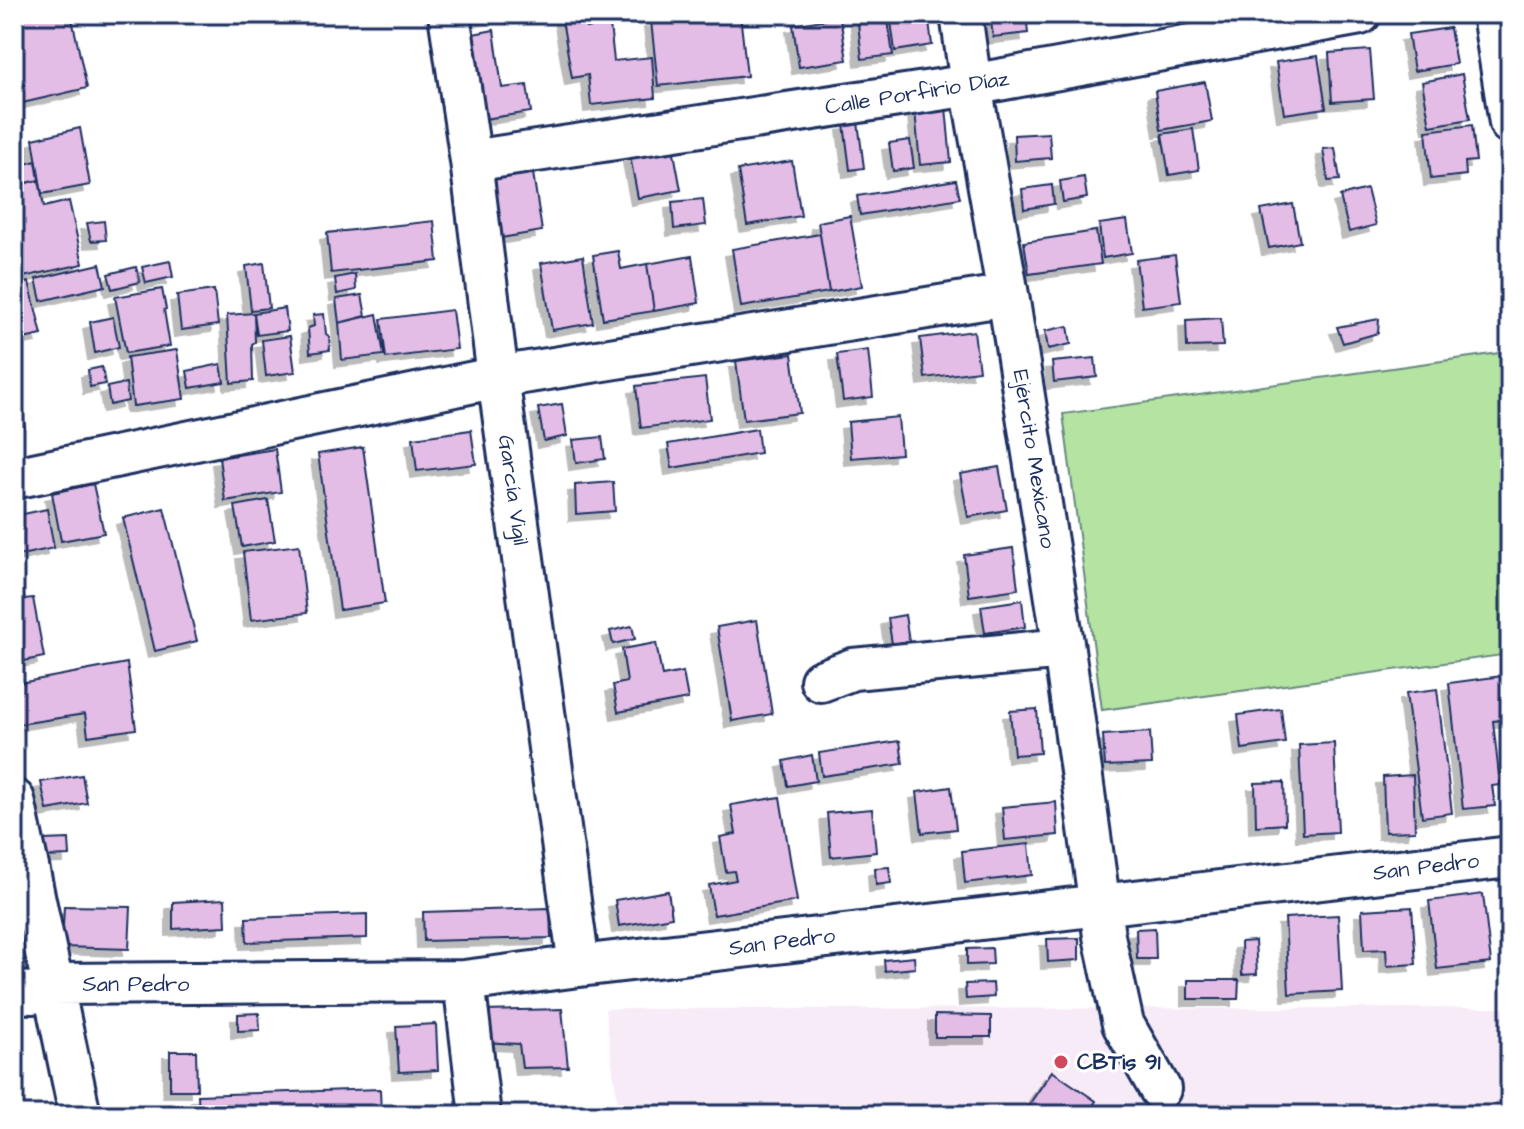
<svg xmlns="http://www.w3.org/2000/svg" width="1524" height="1129" viewBox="0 0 1524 1129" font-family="'Architects Daughter',sans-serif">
<defs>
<filter id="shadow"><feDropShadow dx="-7" dy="7" stdDeviation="0" flood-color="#0004"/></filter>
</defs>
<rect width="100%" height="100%" fill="#fff"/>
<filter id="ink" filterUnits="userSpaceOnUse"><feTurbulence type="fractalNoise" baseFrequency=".0125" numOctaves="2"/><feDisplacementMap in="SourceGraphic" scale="16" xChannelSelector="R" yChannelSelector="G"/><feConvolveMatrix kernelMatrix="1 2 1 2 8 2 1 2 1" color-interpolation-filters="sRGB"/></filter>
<g filter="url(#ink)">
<path fill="#f7ebf8" d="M1510,1008V1115H619L605,1009Z"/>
<path fill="#b5e3a2" stroke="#688980" stroke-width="2" d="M1500,353L1510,431V654L1102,710L1063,414Z"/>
<path fill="#e3bde6" stroke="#1b2f5e" stroke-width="2" filter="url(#shadow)" d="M14,14H71L87,88L14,105Z
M471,14H509V15L472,21Z
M561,14H583L586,28L610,25L614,61L652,57L655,98L591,105L588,75L572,78Z
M709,14H740L747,76L658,86L651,21Z
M857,14H887L893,55L862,59Z
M890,14H928L932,45L895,51Z
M990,14H1026L1028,33L993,37Z
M1128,14H1165L1128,18Z
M840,17L847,60L799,67L793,25Z
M1450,28L1456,64L1414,71L1408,34Z
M494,30L502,88L527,85L531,112L484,119L473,34Z
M1370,50L1374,99L1332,102L1329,53Z
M1318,56L1326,108L1284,114L1276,62Z
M1462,74L1470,119L1430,126L1422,82Z
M1205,82L1212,121L1161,130L1155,91Z
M946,107L951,162L920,165L915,110Z
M858,122L864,168L850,170L844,124Z
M1472,125L1476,161L1465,162L1466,175L1431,179L1426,131Z
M80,128L90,185L42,194L33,139Z
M1193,129L1199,170L1169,175L1162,134Z
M1049,133L1051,158L1015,161L1014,135Z
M910,140L914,168L893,171L889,143Z
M673,147L681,190L638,198L630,156Z
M1335,148L1340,180L1328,181L1323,149Z
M36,161L39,180L14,186V167Z
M792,161L801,216L747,225L738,170Z
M533,173L542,231L501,238L491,180Z
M1084,177L1087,198L1063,202L1060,181Z
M39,180L44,207L69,201L83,264L14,279V186Z
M956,180L960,198L860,215L857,196Z
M1052,185L1054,204L1024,209L1022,189Z
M1367,189L1376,225L1349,232L1340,196Z
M703,199L706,225L674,229L672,202Z
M1293,204L1300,242L1269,248L1261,210Z
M850,216L862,286L829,292L818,222Z
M1127,220L1132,253L1103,258L1099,224Z
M104,221L106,240L91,241L87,223Z
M434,221L438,261L331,273L327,233Z
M1096,231L1101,264L1029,274L1024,242Z
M820,234L829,292L741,307L732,249Z
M618,251L621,269L647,264L654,311L603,319L593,255Z
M1175,255L1181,302L1142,307L1136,260Z
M583,256L593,323L552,330L541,263Z
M692,256L699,303L654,311L647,264Z
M170,261L173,277L146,283L142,267Z
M264,263L269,308L251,310L246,266Z
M100,264L105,286L41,301L36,279Z
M136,267L140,282L112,289L108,274Z
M355,274L356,290L337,294L335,278Z
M29,282L42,335L14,341V286Z
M162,289L166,309L164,310L170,346L126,353L115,297Z
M214,290L218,325L181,330L177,295Z
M362,295L366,316L339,323L336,299Z
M285,308L288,331L257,335L254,313Z
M452,310L457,349L386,358L381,319Z
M254,313L255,342L252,344L253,381L231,383L227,315Z
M324,314L326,334L329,336L330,350L310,353L308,328L314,326L313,315Z
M377,314L384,355L342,360L339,323Z
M113,317L119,347L95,353L90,322Z
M1221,318L1223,346L1187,347L1186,320Z
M1379,319L1378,333L1343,343L1337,327Z
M1068,326L1071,344L1048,349L1045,331Z
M974,331L979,371L925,378L920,338Z
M290,336L295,372L266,376L262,340Z
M177,350L184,399L133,406L127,357Z
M868,350L873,397L843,401L837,354Z
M792,354L800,413L744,420L736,361Z
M1095,358L1097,377L1054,382L1052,362Z
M221,364L224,382L190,388L187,371Z
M102,367L105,384L90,387L88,370Z
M14,374H16L25,427L14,429Z
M705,378L710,419L641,428L636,386Z
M126,383L128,401L110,405L107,387Z
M562,404L567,436L544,441L538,408Z
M898,417L901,454L851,458L848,422Z
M757,429L760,453L672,468L668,444Z
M471,430L476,464L417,471L413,438Z
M602,437L605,459L576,463L573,440Z
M363,447L385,603L340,610L318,454Z
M275,449L281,492L225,501L219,458Z
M999,467L1007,510L968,517L960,474Z
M613,482L615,511L576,514L575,485Z
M93,484L104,533L61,541L52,493Z
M268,500L275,541L242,547L235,506Z
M164,508L197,641L155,651L123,518Z
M47,509L54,548L16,556L14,546V516Z
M299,545L307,613L251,620L243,552Z
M1013,548L1018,589L969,596L964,555Z
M20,579L24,599L33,598L44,657L14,663V580Z
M1022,600L1025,627L985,633L981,606Z
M905,615L909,641L892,644L888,618Z
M757,620L772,714L732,721L717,627Z
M632,626L635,639L613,644L610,631Z
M656,643L662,676L683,672L688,699L618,712L613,685L627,682L622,649Z
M127,663L136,729L88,736L85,714L20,724L14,684Z
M1510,675V719L1493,721L1500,785L1492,786L1495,806L1463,809L1449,683Z
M1437,689L1452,813L1422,817L1406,693Z
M1037,709L1040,753L1014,755L1010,711Z
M1281,709L1285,743L1242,749L1238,715Z
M1150,732L1152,764L1105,766L1103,735Z
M900,741L903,764L822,776L819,753Z
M1334,743L1338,832L1303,834L1299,745Z
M812,755L816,781L788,786L784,761Z
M1506,765H1510V810Z
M82,775L87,803L47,810L41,782Z
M1413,775L1415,831L1385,832L1383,777Z
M1284,782L1285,824L1256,826L1255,783Z
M951,787L956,829L922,833L917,792Z
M780,797L797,901L714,915L709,885L736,880L734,871L726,872L720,837L736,834L731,805Z
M1056,802L1058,835L1005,840L1002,807Z
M872,809L876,852L831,857L827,813Z
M69,839L70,856L43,857V840Z
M1029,844L1032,875L965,883L962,851Z
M889,867L891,883L876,885L875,868Z
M668,891L672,917L619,926L615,900Z
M1483,894L1491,963L1437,969L1429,901Z
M225,899L226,926L173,929V902Z
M64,906L131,907L129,949L62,947Z
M1412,907L1416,964L1387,966L1386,949L1364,950L1362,910Z
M550,908L551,938L424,941L423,912Z
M367,914V938L247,942L246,918Z
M1338,915L1342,991L1289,994L1285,918Z
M1155,928L1156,959H1137L1136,929Z
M1079,938V960L1048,962L1047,939Z
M1255,941L1257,974L1242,975L1241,942Z
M992,948L993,964L967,965V949Z
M914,957L915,968L885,971L884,960Z
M1188,980H1239L1238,999H1188Z
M993,983L994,997L966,999L965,984Z
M562,1009L568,1067L522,1068L519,1044L482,1042L483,1011Z
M259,1013L260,1030L238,1031V1014Z
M935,1015L991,1016V1037H935Z
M436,1024L438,1070L399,1072L396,1026Z
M170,1051H196L197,1090H170Z
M1052,1071L1096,1101L1087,1115H1022Z
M380,1089L381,1115H199L198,1095Z"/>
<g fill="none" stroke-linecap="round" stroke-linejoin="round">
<defs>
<path id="minor" d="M449,14L471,161L498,377L579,966
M961,14L971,85L1008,295L1064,649L1104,936L1123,1024L1160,1089
M1493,14L1510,123
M471,161L971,85L1360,14
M14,478L498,377L1008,295
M821,681L853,669L1064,649
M14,800L80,1115
M464,981L480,1115
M14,992L33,993L52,984L464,981L579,966L1510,857"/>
</defs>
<use href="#minor" stroke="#1b2f5e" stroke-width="46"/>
<use href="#minor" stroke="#fff" stroke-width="40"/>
</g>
</g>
<circle fill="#d1495b" stroke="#fff" stroke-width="3" cx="1061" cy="1062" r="8"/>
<g text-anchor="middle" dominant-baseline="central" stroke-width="6" stroke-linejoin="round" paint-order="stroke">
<g font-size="22" fill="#1b2f5e" stroke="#fff">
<text transform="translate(917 93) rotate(-9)">Calle Porfirio Díaz</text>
<text transform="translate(1034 459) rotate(81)">Ejército Mexicano</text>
<text transform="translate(513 490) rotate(82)">García Vigil</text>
<text transform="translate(1426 867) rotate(-7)">San Pedro</text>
<text transform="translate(782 942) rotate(-7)">San Pedro</text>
<text x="136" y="984">San Pedro</text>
</g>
<g font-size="22" font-weight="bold" fill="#1b2f5e" stroke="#fff" text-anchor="start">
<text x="1077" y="1062">CBTis 91</text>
</g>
</g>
<rect width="1524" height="1129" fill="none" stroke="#fff" stroke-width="48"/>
<rect x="24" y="24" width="1476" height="1081" fill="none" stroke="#1b2f5e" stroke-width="3" filter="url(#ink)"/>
</svg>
